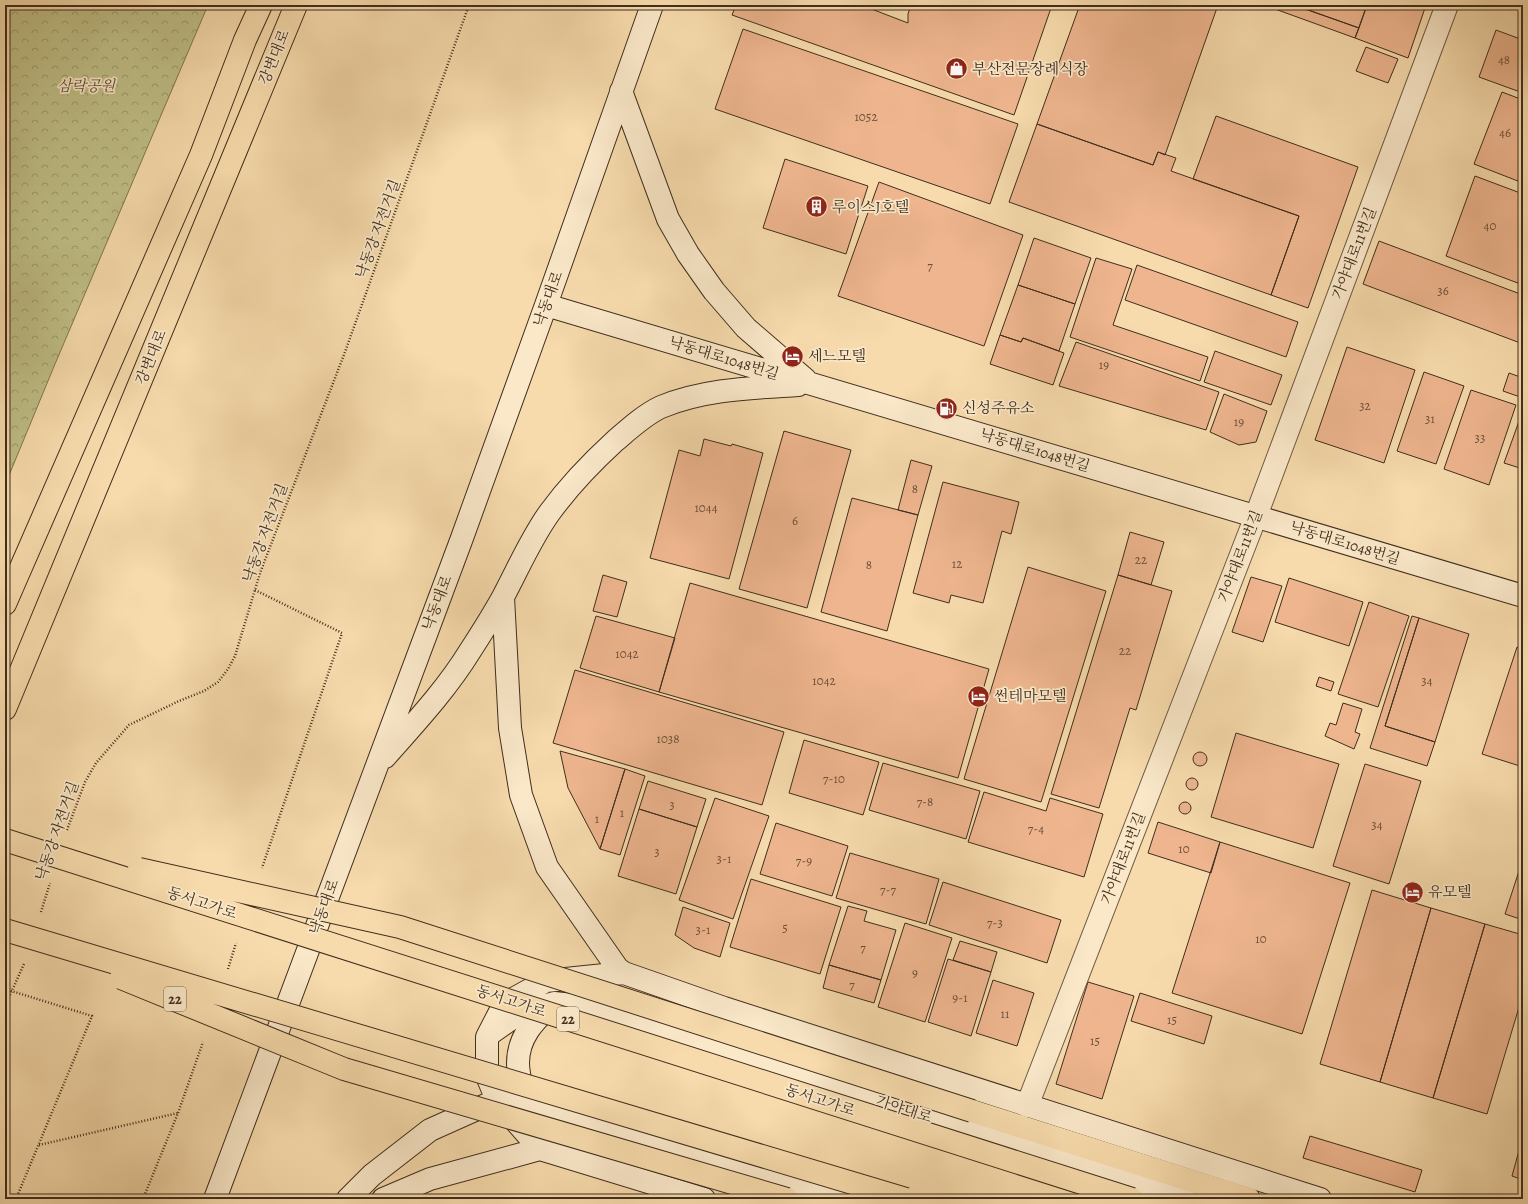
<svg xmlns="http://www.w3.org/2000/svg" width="1528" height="1204" viewBox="0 0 1528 1204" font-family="Alegreya,'Noto Serif KR',serif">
<defs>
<pattern id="park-crowns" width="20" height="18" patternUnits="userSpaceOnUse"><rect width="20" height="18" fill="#c0bf87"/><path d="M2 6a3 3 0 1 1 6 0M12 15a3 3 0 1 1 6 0" fill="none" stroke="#9d9c6e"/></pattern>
</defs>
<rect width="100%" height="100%" fill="#f7dbac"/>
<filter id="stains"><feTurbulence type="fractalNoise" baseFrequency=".005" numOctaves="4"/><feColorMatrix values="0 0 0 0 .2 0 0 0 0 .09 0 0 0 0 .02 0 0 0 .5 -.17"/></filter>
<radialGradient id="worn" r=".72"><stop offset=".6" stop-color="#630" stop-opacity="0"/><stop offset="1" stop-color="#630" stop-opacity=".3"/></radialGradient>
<path fill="url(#park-crowns)" stroke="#807652" d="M5,5H208L55,364L5,485Z"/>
<path fill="#eeb58e" stroke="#402e1e" d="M736,5H861L908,23V14L911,5H1052L1014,115L732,15Z
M1065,5H1218L1165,155L1158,152L1153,165L1037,124L1078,10Z
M1264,5H1294L1359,28L1355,38Z
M1294,5H1367L1359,28Z
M1367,5H1426L1408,58L1355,38Z
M743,29L1018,124L990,204L715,109Z
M1496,30L1523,40V93L1479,77Z
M1366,47L1398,59L1388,83L1356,71Z
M1502,92L1523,100V183L1474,164Z
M1216,116L1358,167L1308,308L1271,295L1299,216L1193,179Z
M1037,124L1153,165L1158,152L1176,158L1171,171L1299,216L1271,295L1009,202Z
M785,159L868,186L846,254L763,228Z
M1475,176L1523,194V285L1446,256Z
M879,182L1023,235L984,346L838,296Z
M1034,238L1091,258L1075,304L1018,285Z
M1379,241L1523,295V344L1363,284Z
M1096,258L1132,269L1113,325L1208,357L1200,381L1070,337Z
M1137,265L1298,322L1286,357L1125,300Z
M1018,285L1075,304L1059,351L1023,338L1021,342L1000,335Z
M1000,335L1021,342L1023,338L1064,353L1053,385L990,364Z
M1076,342L1219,392L1206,430L1059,386Z
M1347,347L1415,370L1384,463L1315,440Z
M1215,351L1282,375L1271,405L1204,382Z
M1424,372L1464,386L1436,464L1397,451Z
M1509,373L1523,378V398L1503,391Z
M1471,390L1516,405L1489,485L1444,469Z
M1224,394L1267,411L1256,442L1239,445L1210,432Z
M1523,410V469L1504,463Z
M784,431L851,450L807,608L739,589Z
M704,439L731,446L732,444L763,453L729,579L650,558L679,450L700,456Z
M911,460L932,466L918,515L898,510Z
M943,482L1019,502L1011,534L1002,531L983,603L951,595L949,603L913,593Z
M852,498L918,515L887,631L821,612Z
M1130,532L1164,542L1151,585L1118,575Z
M1028,567L1106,591L1041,802L964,779Z
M603,575L627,582L617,617L593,611Z
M1118,575L1172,591L1136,710L1130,708L1099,808L1051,794Z
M1251,577L1282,586L1263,642L1232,632Z
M1289,578L1363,602L1349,646L1275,622Z
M690,583L989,669L958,778L659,692Z
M1369,602L1409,616L1378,707L1338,694Z
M596,616L675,638L659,692L580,668Z
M1412,616L1419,618L1385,726L1435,742L1427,766L1370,748Z
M1419,618L1469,634L1435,742L1385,726Z
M1517,647L1523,649V767L1482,754Z
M575,670L784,732L762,805L553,743Z
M1319,677L1334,682L1331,691L1316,686Z
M1343,703L1362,709L1355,732L1360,734L1354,749L1325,736L1330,723L1336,725Z
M1236,733L1339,764L1313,848L1211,817Z
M804,740L879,762L863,815L789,793Z
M560,751L625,769L600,849L568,788Z
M1193 759a7 7 0 1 1 14 0a7 7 0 1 1-14 0Z
M883,763L980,791L966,839L869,810Z
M1365,764L1421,781L1389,884L1333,866Z
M625,769L645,776L620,855L600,849Z
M1186 784a6 6 0 1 1 12 0a6 6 0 1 1-12 0Z
M648,781L706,799L697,827L639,809Z
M984,792L1046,811L1050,798L1103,814L1084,877L968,842Z
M715,798L769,816L733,919L679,900Z
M1179 808a6 6 0 1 1 12 0a6 6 0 1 1-12 0Z
M639,809L697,827L676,894L618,876Z
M1158,822L1220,842L1211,873L1148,853Z
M776,823L848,846L832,896L760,874Z
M1220,842L1350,883L1302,1034L1172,993Z
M850,853L939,879L926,924L836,898Z
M1523,860V876L1518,874Z
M1518,874L1523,876V920L1505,914Z
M751,879L841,907L820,974L730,947Z
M943,882L1061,920L1047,963L929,925Z
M1372,890L1431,908L1380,1082L1320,1064Z
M848,906L867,911L864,921L896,930L881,980L829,965Z
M683,907L730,923L720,957L694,948L675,935Z
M1431,908L1485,924L1433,1098L1380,1082Z
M905,923L952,938L925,1022L878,1007Z
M1485,924L1523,935V994L1487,1114L1433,1098Z
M960,941L997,952L991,972L953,960Z
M948,959L991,972L971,1036L928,1022Z
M829,965L881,980L874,1003L823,988Z
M993,980L1034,993L1017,1046L976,1033Z
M1088,982L1134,996L1102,1099L1056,1084Z
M1140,993L1212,1016L1204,1044L1131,1021Z
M1310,1136L1422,1170L1415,1192L1303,1158Z
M1523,1136V1180L1512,1176Z"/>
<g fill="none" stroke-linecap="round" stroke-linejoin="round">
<defs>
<path id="street" d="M1027,1106L1256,516L1447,5"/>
<path id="secondary" d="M621,91L668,219L688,254L714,291L746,328L805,379
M546,305L1523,596
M503,597L510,728L521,795L547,867L618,969L624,973
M385,757C415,723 446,690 470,651C481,634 493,615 503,597C518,569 531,538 550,512C569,486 591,463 615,441C629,429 644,415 661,407C704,389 752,388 798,385
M491,1033L518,1014L554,1003L591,1007L814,1080L1186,1199
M529,1098L523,1094C521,1084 518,1073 518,1063C518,1037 534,1021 551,1005
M215,1199L462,538L546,305L652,5
M348,1199L372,1175L430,1130L497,1100L778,1179L844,1199
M383,1199L430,1179L540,1149
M704,1199L540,1149L497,1100L487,1076V1037L504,1004L546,981L624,973L724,1008L1320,1199"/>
<path id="highway" d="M5,604L201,155L245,40L261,5
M5,709L296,5
M972,1111L1249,1199"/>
</defs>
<use href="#street" stroke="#6e5942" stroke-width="24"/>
<use href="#secondary" stroke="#402e1e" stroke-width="24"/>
<use href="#highway" stroke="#402e1e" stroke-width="24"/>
<path stroke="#402e1e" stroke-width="2.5" stroke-dasharray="1 2" stroke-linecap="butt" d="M255,590L342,633L262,868
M67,830L85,782L96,763L129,725L179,701L204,691L218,682L228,669L235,656L260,573L345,352L469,5
M41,912L50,883
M228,969L236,943
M5,1006L24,964
M39,1145L178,1113
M16,1199L92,1016L63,1007
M143,1199L178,1113L203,1042"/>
<use href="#street" stroke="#fae8c9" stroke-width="22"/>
<use href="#secondary" stroke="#fae8c9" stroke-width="22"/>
<use href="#highway" stroke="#f7dbac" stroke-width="22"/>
<defs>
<path id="highway-bridge" d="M5,840L1132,1199
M139,869L400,927L972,1111
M5,930L906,1199
M121,978L344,1069L787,1199"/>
</defs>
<use href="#highway-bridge" stroke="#402e1e" stroke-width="24" stroke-linecap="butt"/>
<path stroke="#402e1e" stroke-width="2.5" stroke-dasharray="1 2" stroke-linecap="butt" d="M5,989L63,1007"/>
<use href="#highway-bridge" stroke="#f7dbac" stroke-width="22"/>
</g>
<defs>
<symbol id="shop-disc" viewBox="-11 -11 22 22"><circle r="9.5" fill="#8f2418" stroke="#fae8c9"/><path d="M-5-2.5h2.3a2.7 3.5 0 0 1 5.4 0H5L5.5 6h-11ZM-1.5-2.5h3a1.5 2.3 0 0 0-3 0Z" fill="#fff"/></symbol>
<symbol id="building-disc" viewBox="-11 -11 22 22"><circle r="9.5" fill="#8f2418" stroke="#fae8c9"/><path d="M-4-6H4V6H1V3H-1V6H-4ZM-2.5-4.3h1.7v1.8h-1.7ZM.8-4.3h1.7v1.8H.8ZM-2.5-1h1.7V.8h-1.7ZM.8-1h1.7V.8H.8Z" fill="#fff"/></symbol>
<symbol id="hotel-disc" viewBox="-11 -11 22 22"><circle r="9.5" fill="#8f2418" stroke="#fae8c9"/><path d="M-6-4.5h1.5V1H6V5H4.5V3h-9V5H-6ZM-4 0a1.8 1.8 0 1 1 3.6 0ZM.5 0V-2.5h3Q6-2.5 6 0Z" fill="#fff"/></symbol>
<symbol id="fuel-disc" viewBox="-11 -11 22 22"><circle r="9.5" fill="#8f2418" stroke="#fae8c9"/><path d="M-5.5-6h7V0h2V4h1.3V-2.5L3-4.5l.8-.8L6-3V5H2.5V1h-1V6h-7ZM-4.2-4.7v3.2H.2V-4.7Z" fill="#fff"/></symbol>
</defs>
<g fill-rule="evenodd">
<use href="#shop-disc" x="944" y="56" width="25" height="25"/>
<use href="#building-disc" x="804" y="194" width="25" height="25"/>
<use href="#hotel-disc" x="780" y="344" width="25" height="25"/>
<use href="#fuel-disc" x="934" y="396" width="25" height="25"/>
<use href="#hotel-disc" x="966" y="684" width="25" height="25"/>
<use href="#hotel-disc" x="1400" y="880" width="25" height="25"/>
</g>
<g text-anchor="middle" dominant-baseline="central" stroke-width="3.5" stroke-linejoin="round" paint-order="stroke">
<g font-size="13" fill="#6c503a">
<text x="1504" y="59">48</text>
<text x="866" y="116">1052</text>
<text x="1505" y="132">46</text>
<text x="1490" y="225">40</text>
<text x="930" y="265">7</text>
<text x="1443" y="290">36</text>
<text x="1104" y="364">19</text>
<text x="1365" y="405">32</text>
<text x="1430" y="418">31</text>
<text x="1239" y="421">19</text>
<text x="1480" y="437">33</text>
<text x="915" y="488">8</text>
<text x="706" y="507">1044</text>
<text x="795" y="520">6</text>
<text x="1141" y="559">22</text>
<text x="957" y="563">12</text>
<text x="869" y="564">8</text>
<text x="1125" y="650">22</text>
<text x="627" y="653">1042</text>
<text x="824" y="680">1042</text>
<text x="1427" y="680">34</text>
<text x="668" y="738">1038</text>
<text x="834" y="778">7-10</text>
<text x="925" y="801">7-8</text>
<text x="672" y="804">3</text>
<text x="622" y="812">1</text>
<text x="597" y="818">1</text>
<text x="1377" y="824">34</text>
<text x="1036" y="828">7-4</text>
<text x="1184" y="848">10</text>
<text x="657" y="851">3</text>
<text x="724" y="858">3-1</text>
<text x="804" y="860">7-9</text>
<text x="888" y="889">7-7</text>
<text x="995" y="922">7-3</text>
<text x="785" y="927">5</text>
<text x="703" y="929">3-1</text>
<text x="1261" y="938">10</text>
<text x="863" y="947">7</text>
<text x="915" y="972">9</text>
<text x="852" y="984">7</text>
<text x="960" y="997">9-1</text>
<text x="1005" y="1013">11</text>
<text x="1172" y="1019">15</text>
<text x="1095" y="1040">15</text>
</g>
<g fill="#fae8c9" stroke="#786651" stroke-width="1">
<rect x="164" y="987" width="22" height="24" rx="3"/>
<rect x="557" y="1007" width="22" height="24" rx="3"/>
</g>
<g font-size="14" font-weight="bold" fill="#402e1e">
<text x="175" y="999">22</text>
<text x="568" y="1019">22</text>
</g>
<g font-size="15" fill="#402e1e" stroke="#fae8c9">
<text transform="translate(274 57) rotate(-68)">강변대로</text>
<text transform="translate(378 229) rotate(-70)">낙동강 자전거길</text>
<text transform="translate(1354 253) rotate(-69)">가야대로11번길</text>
<text transform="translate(548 299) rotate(-70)">낙동대로</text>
<text transform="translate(151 357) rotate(-68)">강변대로</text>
<text transform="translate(724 358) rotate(17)">낙동대로1048번길</text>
<text transform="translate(1035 450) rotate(17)">낙동대로1048번길</text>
<text transform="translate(265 533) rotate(-70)">낙동강 자전거길</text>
<text transform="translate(1345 543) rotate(17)">낙동대로1048번길</text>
<text transform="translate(1240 556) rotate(-69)">가야대로11번길</text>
<text transform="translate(437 603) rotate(-69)">낙동대로</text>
<text transform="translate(57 831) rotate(-71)">낙동강 자전거길</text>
<text transform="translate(1123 858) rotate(-69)">가야대로11번길</text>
<text transform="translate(202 903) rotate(18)">동서고가로</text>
<text transform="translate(324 907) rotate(-70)">낙동대로</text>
<text transform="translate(511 1001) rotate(18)">동서고가로</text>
<text transform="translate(820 1100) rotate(18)">동서고가로</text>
<text transform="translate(904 1109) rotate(18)">가야대로</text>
</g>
<g font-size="15" fill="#402e1e" stroke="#fae8c9" text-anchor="start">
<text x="972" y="69">부산전문장례식장</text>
<text x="832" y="207">루이스J호텔</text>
<text x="808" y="356">세느모텔</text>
<text x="962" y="408">신성주유소</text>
<text x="994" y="696">썬테마모텔</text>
<text x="1428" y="892">유모텔</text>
</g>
<g font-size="15" font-style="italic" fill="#5a4b33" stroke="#fae8c9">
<text x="86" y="86">삼락공원</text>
</g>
</g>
<rect width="1528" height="1204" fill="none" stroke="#f7dbac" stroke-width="20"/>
<rect x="6" y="6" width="1516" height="1192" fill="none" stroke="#402e1e" stroke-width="2"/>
<rect x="10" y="10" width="1508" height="1184" fill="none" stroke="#402e1e"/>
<rect width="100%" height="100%" filter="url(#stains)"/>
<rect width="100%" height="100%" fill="url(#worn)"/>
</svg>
